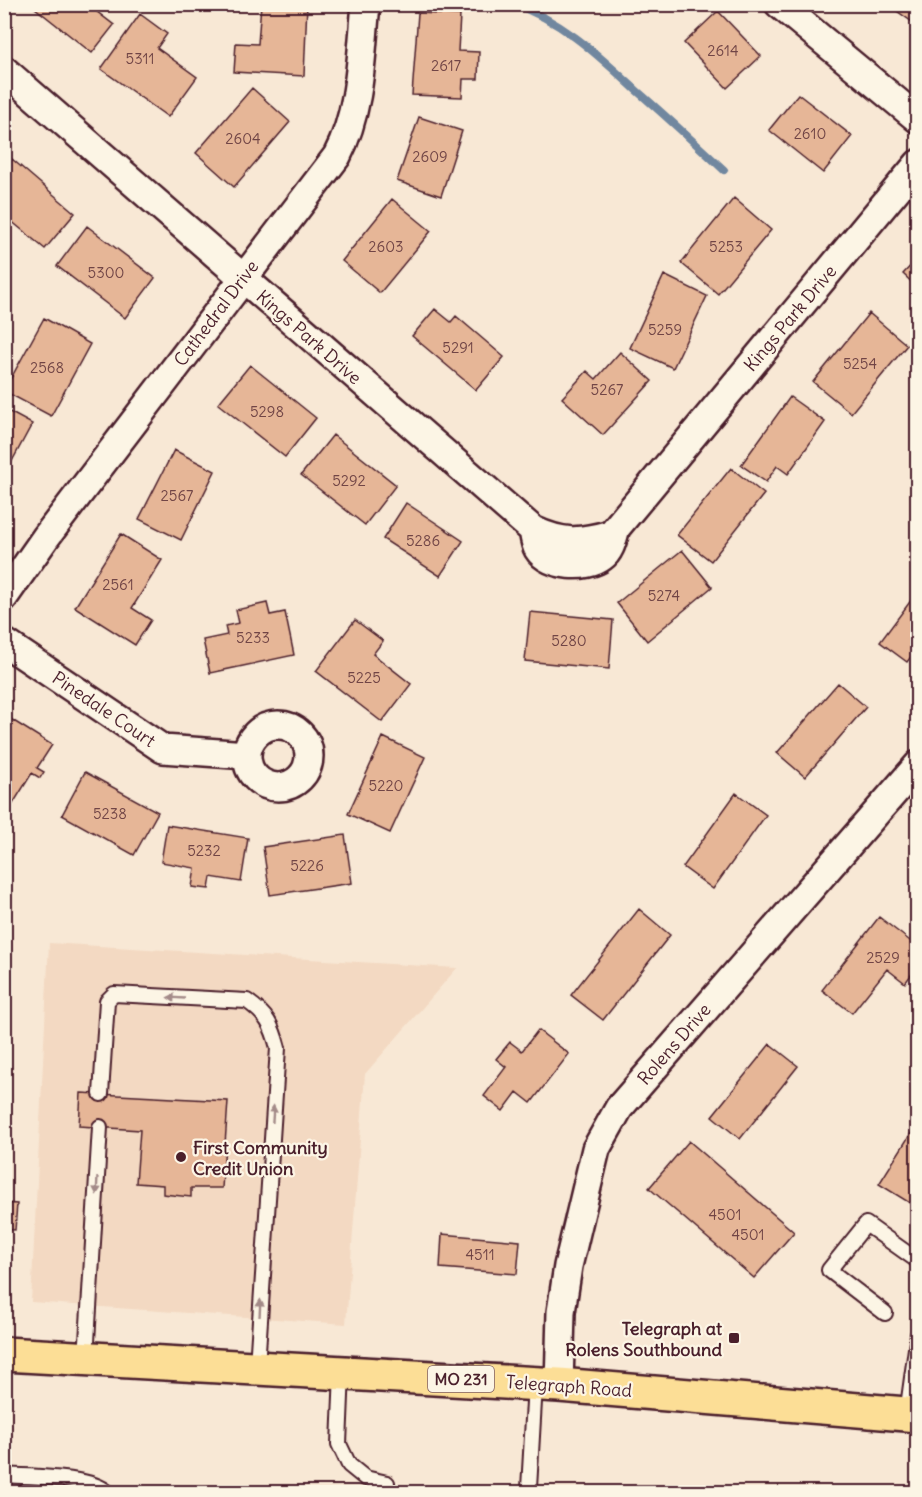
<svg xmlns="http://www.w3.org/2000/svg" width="922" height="1497" viewBox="0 0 922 1497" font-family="Delius,sans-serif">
<rect width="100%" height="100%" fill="#f8e8d5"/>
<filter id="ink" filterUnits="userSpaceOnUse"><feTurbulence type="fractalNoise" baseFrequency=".0167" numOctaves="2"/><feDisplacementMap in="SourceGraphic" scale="12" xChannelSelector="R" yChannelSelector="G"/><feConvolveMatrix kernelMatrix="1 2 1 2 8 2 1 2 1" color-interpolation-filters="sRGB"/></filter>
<g filter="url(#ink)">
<path fill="#f3d9c2" d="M49,943L457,968L365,1074L346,1324L31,1302Z"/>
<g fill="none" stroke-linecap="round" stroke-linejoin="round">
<path stroke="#71879f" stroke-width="8" d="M513,4C562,20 599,56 636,90C666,116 695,143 724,170"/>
</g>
<path fill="#e6b697" stroke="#4a1f2b" stroke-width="1.5" d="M30,4H101L96,11L114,25L92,53Z
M261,4H307L304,76L234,72L236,43L258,44Z
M887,4H918V26Z
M718,11L761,56L727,88L684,43Z
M418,13L460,15L458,51L479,52L478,79H463L462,97L412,95Z
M140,14L167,34L157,48L197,77L168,117L101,69Z
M252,88L290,122L234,187L196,153Z
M798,94L852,136L823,173L769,130Z
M419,117L462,131L441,196L397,181Z
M12,159L75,213L45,249L4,215V168Z
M734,198L771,230L718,294L681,263Z
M392,199L431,231L380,293L342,261Z
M87,226L155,278L125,318L57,266Z
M918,258V288L903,274Z
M664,275L707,296L673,368L630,348Z
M435,309L451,322L456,316L504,357L476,390L412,336Z
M869,313L907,345L851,413L813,382Z
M44,318L90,344L51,416L4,391Z
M620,352L652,381L603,435L562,398L587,371L596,379Z
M250,365L316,418L285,457L218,404Z
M790,397L825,422L788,474L777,466L766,482L741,465Z
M4,409L32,424L4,476Z
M333,435L396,485L365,525L301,475Z
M174,450L215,471L181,540L139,519Z
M731,468L764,494L711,561L677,535Z
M406,503L463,541L440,576L383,539Z
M121,534L162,560L132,608L151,620L135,645L75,607Z
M682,550L712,587L647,641L617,603Z
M918,591V648L907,662L880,642Z
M267,603L270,615L285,612L294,655L210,673L203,640L227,635L225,626L239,623L236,610Z
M530,612L613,620L609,669L525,661Z
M355,620L383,641L373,654L411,684L382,722L316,671Z
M838,683L866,707L805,777L777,753Z
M9,718L52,745L37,768L44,772L40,778L32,773L6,815L4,725Z
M383,737L425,757L390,833L348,814Z
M85,772L158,812L134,855L62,815Z
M736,793L766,815L713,889L683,867Z
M167,825L248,838L241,882L211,877L209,889L192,887L195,868L161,862Z
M345,835L352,883L270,895L263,847Z
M639,909L670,935L603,1020L571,995Z
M879,917L918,947V966L905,983L887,969L852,1013L822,990Z
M538,1030L569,1054L531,1103L517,1092L503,1111L484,1096L506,1067L496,1059L510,1042L522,1051Z
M770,1044L798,1066L740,1139L712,1116Z
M81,1093L228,1101L222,1188H191V1197L163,1194V1185L136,1183L140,1130L79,1126Z
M918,1122V1208L879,1184Z
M689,1141L794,1232L754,1278L649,1188Z
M4,1203L17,1204L15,1230L4,1229Z
M442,1234L520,1241L517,1274L440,1268Z"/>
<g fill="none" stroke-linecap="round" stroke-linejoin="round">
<defs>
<path id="lane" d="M101,1094L107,1001L114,994L247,1001C267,1015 272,1025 278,1048L257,1366
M885,1313L829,1270L866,1224L918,1261
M86,1358L100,1127
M342,1372L339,1444L349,1465L365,1478L387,1483
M907,1414L918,1334
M4,1475C29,1477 90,1476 107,1492
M529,1488L535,1384"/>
<path id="street" d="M779,4L918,119
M4,70L533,530C563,544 579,543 611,534L918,164
M533,530C534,536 535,544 538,549C549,567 587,569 602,557C611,551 613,537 616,528
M4,597L46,537L337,156C361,110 361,55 366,4
M4,642L163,749L247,755
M247 756a31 31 0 1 1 62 0a31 31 0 1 1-62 0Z
M559,1385L561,1312L568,1266L596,1149L619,1108L918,765"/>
<path id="primary" d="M4,1354L559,1385L918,1415"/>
</defs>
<use href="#lane" stroke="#4a1f2b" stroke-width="18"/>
<use href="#street" stroke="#4a1f2b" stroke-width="32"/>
<use href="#primary" stroke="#4a1f2b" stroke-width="38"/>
<use href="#lane" stroke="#fcf5e5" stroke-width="14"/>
<use href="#street" stroke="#fcf5e5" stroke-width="27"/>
<use href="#primary" stroke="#fcde96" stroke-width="33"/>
</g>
<defs><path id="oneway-solid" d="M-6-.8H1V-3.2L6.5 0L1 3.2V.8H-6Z" transform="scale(1.5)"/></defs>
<g fill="#a38a88">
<use href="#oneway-solid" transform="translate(176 998) rotate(-177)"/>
<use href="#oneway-solid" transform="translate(273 1114) rotate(-86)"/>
<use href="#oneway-solid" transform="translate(97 1186) rotate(93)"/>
<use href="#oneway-solid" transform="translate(260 1308) rotate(-87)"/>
</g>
</g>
<g fill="#4a1f2b" stroke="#fcf5e5" stroke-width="2">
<circle cx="181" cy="1157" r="6"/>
<rect x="728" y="1332" width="12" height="12" rx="3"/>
</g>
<g text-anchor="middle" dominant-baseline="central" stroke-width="4.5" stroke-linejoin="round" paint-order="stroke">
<g font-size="15" fill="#714546">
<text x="723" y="50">2614</text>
<text x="140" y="58">5311</text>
<text x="446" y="65">2617</text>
<text x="810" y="133">2610</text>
<text x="243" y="138">2604</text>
<text x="430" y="156">2609</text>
<text x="386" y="246">2603</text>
<text x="726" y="246">5253</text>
<text x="106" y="272">5300</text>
<text x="665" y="329">5259</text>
<text x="458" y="347">5291</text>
<text x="860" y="363">5254</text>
<text x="47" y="367">2568</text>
<text x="607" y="389">5267</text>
<text x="267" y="411">5298</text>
<text x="349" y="480">5292</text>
<text x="177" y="495">2567</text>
<text x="423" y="540">5286</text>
<text x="118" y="584">2561</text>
<text x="664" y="595">5274</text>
<text x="253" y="637">5233</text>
<text x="569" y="640">5280</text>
<text x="364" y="677">5225</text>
<text x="386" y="785">5220</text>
<text x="110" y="813">5238</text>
<text x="204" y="850">5232</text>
<text x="307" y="865">5226</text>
<text x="883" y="957">2529</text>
<text x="725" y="1214">4501</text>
<text x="748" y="1234">4501</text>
<text x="480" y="1254">4511</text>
</g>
<rect fill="#fcf5e5" stroke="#7f5f63" stroke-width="1.5" x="428" y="1366" width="66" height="26" rx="4.5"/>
<g font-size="16" font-weight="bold" fill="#4a1f2b">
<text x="461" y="1379">MO 231</text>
</g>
<g font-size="18" fill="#4a1f2b" stroke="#fcf5e5">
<text transform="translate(216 313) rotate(-53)">Cathedral Drive</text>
<text transform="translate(790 318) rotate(-50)">Kings Park Drive</text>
<text transform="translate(309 337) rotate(41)">Kings Park Drive</text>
<text transform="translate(104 709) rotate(34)">Pinedale Court</text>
<text transform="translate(674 1044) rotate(-49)">Rolens Drive</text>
<text transform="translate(569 1386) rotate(4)">Telegraph Road</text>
</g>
<g font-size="18" font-weight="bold" fill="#4a1f2b" stroke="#fcf5e5" text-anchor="start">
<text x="193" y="1147">First Community<tspan x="193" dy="21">Credit Union</tspan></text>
<text x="722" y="1328" text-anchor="end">Telegraph at<tspan x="722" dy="21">Rolens Southbound</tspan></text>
</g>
</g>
<rect width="922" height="1497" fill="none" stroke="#fcf5e5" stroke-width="24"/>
<rect x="12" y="12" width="898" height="1473" fill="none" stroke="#4a1f2b" stroke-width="2" filter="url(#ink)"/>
</svg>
